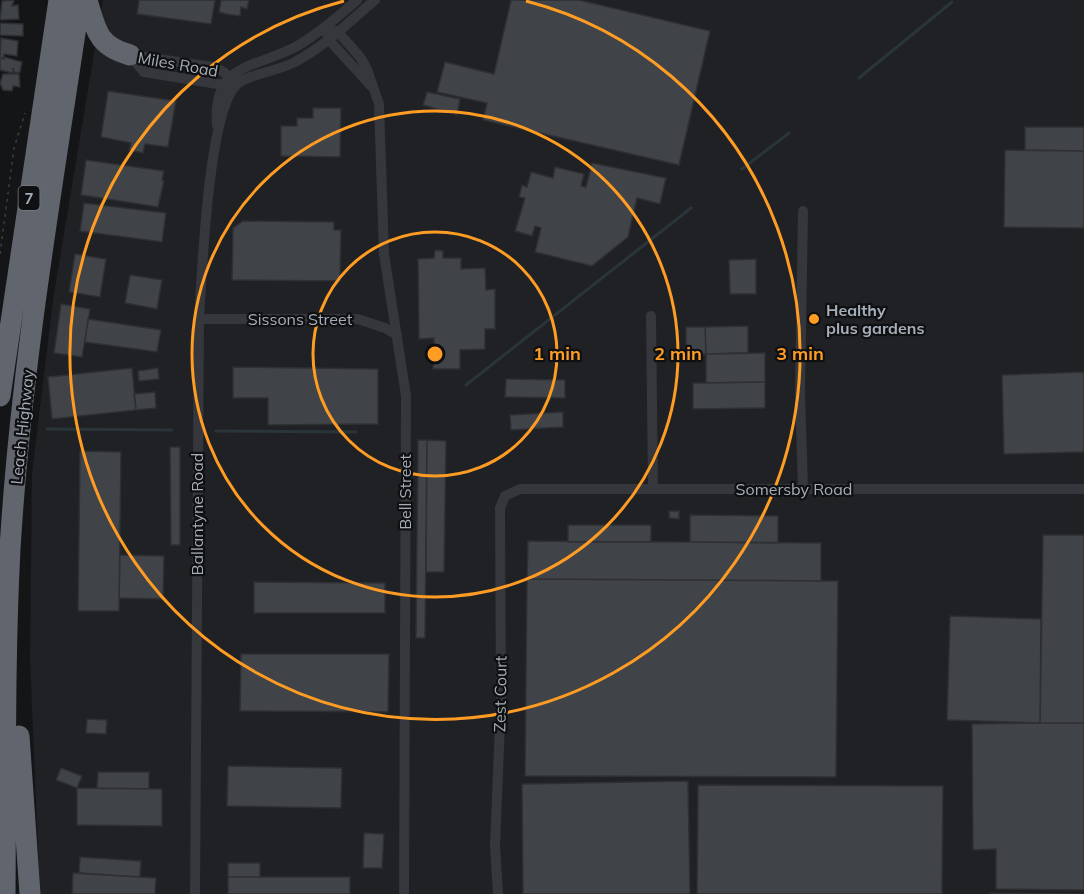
<svg xmlns="http://www.w3.org/2000/svg" width="1084" height="894" viewBox="0 0 1084 894" font-family="Mulish,sans-serif">
<rect width="100%" height="100%" fill="#141516"/>
<path fill="#202124" d="M103,0H1084V894H40L30,659L32,473L53,300Z"/>
<g fill="none" stroke-linecap="round" stroke-linejoin="round">
<path stroke="#2a353b" stroke-width="3" d="M859,78L952,2
M742,169L789,133
M466,385L691,208
M47,429L172,430
M216,431L356,432"/>
</g>
<path fill="#404347" stroke="#2e2f33" stroke-width="1.5" d="M14,0L12,6L18,5L19,19L0,20L2,1Z
M139,0H215L211,24L137,14Z
M221,0H249L247,9L241,7L240,16L226,14L219,12Z
M511,0H579L710,31L679,165L483,120L487,103L437,92L445,62L494,74Z
M0,23L23,24V36L0,35Z
M1,38L18,41L17,56L4,54V59L0,58Z
M4,57L22,62L20,72L15,73L13,68V73L0,70V59Z
M3,74H19L20,87L13,86L12,91L3,90L0,83Z
M108,91L176,101L168,147L145,144L143,153L129,150L131,143L101,137Z
M427,92L460,99L457,115L423,105Z
M313,108H341L340,157L281,156V126H297V118H313Z
M1025,127H1084V151L1025,150Z
M1005,150L1084,151V228L1004,227Z
M86,160L164,171L162,180L164,181L158,207L81,195Z
M592,163L666,178L660,204L637,198L628,237L592,266L535,252L541,228L535,226L532,236L515,231L525,198L519,197L522,185L527,187L531,172L553,178L555,167L584,174L581,186L586,187Z
M84,203L166,213L162,242L80,231Z
M243,221L334,222V230H341L340,281L232,280L233,228Z
M435,250L443,251V258H461V269L485,268L486,290L495,289V329H485V349L460,350V369H433L434,338L419,339L418,259L434,258Z
M75,254L106,259L100,297L69,292Z
M756,259V294H730L729,260Z
M130,275L162,280L157,309L125,303Z
M61,304L90,309L82,357L54,353Z
M88,319L161,330L157,352L85,342Z
M748,326V353L706,354L705,327Z
M686,327H705L706,354H686Z
M765,353V382L706,383V354Z
M233,367L378,369V424L268,425V398H233Z
M132,368L136,410L52,419L48,377Z
M158,368L159,379L139,381L138,371Z
M1084,372V452L1004,454L1002,375Z
M506,379L565,380V398L505,397Z
M765,382V408L693,409V383Z
M155,392L156,408L136,410L134,394Z
M563,412V427L511,430L510,415Z
M418,440H427L425,638H416Z
M427,440L446,441L444,572H426Z
M170,447H180V545H171Z
M80,451L121,452L119,611H78Z
M669,511H679V519L669,518Z
M690,515L778,516V543L690,542Z
M568,525H651V542H568Z
M1043,535H1084V723H1040Z
M528,541L821,543V581L527,579Z
M120,555L164,556L163,599L119,598Z
M527,579L838,581L836,777L525,776Z
M254,582L385,583V613H254Z
M950,616L1041,619L1040,723L947,720Z
M241,654H389L388,712L240,711Z
M87,719L107,720L106,734L86,733Z
M1040,723H1084V890L996,889V849L973,850L972,724Z
M228,766L342,768L341,808L227,806Z
M61,768L82,776L77,788L56,780Z
M98,772H149V789L97,788Z
M688,781L690,894H523L522,784Z
M698,785L943,786L942,894H697Z
M77,788L162,789V826L77,825Z
M364,833L384,834L382,868H363Z
M80,857L141,861L140,877L79,873Z
M228,863H260V877H228Z
M73,873L156,878L155,894H72Z
M228,877H350V894H228Z
M991,893L1084,894H991Z"/>
<g fill="none" stroke-linecap="round" stroke-linejoin="round">
<path stroke="#3b3e43" stroke-width="1.5" stroke-dasharray="3 4.5" stroke-linecap="butt" d="M0,254L14,148L25,113"/>
<path stroke="#35373c" stroke-width="10" d="M324,27L338,32L360,57L367,69L379,104L384,254L406,396L404,894
M327,34L329,40L371,86
M130,55L144,72L230,86
M130,55L213,67L224,72L232,81
M217,125C212,61 257,69 299,45C320,32 339,16 357,0
M803,211L800,392L803,489
M651,316L653,489
M199,319H358L385,328L397,335
M195,894L199,319C202,274 208,114 236,85C248,74 279,71 295,62C325,46 349,22 375,0
M498,894L495,846L501,699L500,508L505,496L520,489H1084"/>
<path stroke="#61656d" stroke-width="21" d="M87,0C96,30 97,46 130,55
M0,396L59,0
M19,736L30,894
M5,894C6,779 4,664 10,549C21,365 53,182 80,0"/>
</g>
<g fill="none" stroke="#ff9c24" stroke-width="3">
<circle cx="435" cy="354" r="122"/>
<circle cx="435" cy="354" r="243"/>
<path d="M526 1A365 365 0 1 1 344 1"/>
</g>
<circle fill="#ff9c24" stroke="#0f1011" stroke-width="2" cx="814" cy="319" r="6"/>
<g text-anchor="middle" dominant-baseline="central" stroke-width="4.5" stroke-linejoin="round" paint-order="stroke">
<rect fill="#0f1011" stroke="#787e86" stroke-width="1.5" x="18.5" y="186" width="21" height="24" rx="4.5"/>
<g font-size="15" font-weight="bold" fill="#a5adb8">
<text x="29" y="198">7</text>
</g>
<g font-size="16" fill="#a5adb8" stroke="#0f1011">
<text transform="translate(178 64) rotate(10)">Miles Road</text>
<text x="300" y="319">Sissons Street</text>
<text transform="translate(22 427) rotate(-84)">Leach Highway</text>
<text x="794" y="489">Somersby Road</text>
<text transform="translate(405 492) rotate(-90)">Bell Street</text>
<text transform="translate(197 514) rotate(-90)">Ballantyne Road</text>
<text transform="translate(500 694) rotate(-89)">Zest Court</text>
</g>
<g font-size="16" font-weight="bold" fill="#a5adb8" stroke="#0f1011" text-anchor="start">
<text x="826" y="310">Healthy<tspan x="826" dy="18">plus gardens</tspan></text>
</g>
</g>
<circle cx="435" cy="354" r="9" fill="#ff9c24" stroke="#0f1011" stroke-width="3"/>
<g font-size="18" text-anchor="middle" font-weight="bold" fill="#ff9c24" stroke="#0f1011" stroke-width="4.5" stroke-linejoin="round" paint-order="stroke">
<text x="557" y="360">1 min</text>
<text x="678" y="360">2 min</text>
<text x="800" y="360">3 min</text>
</g>
</svg>
